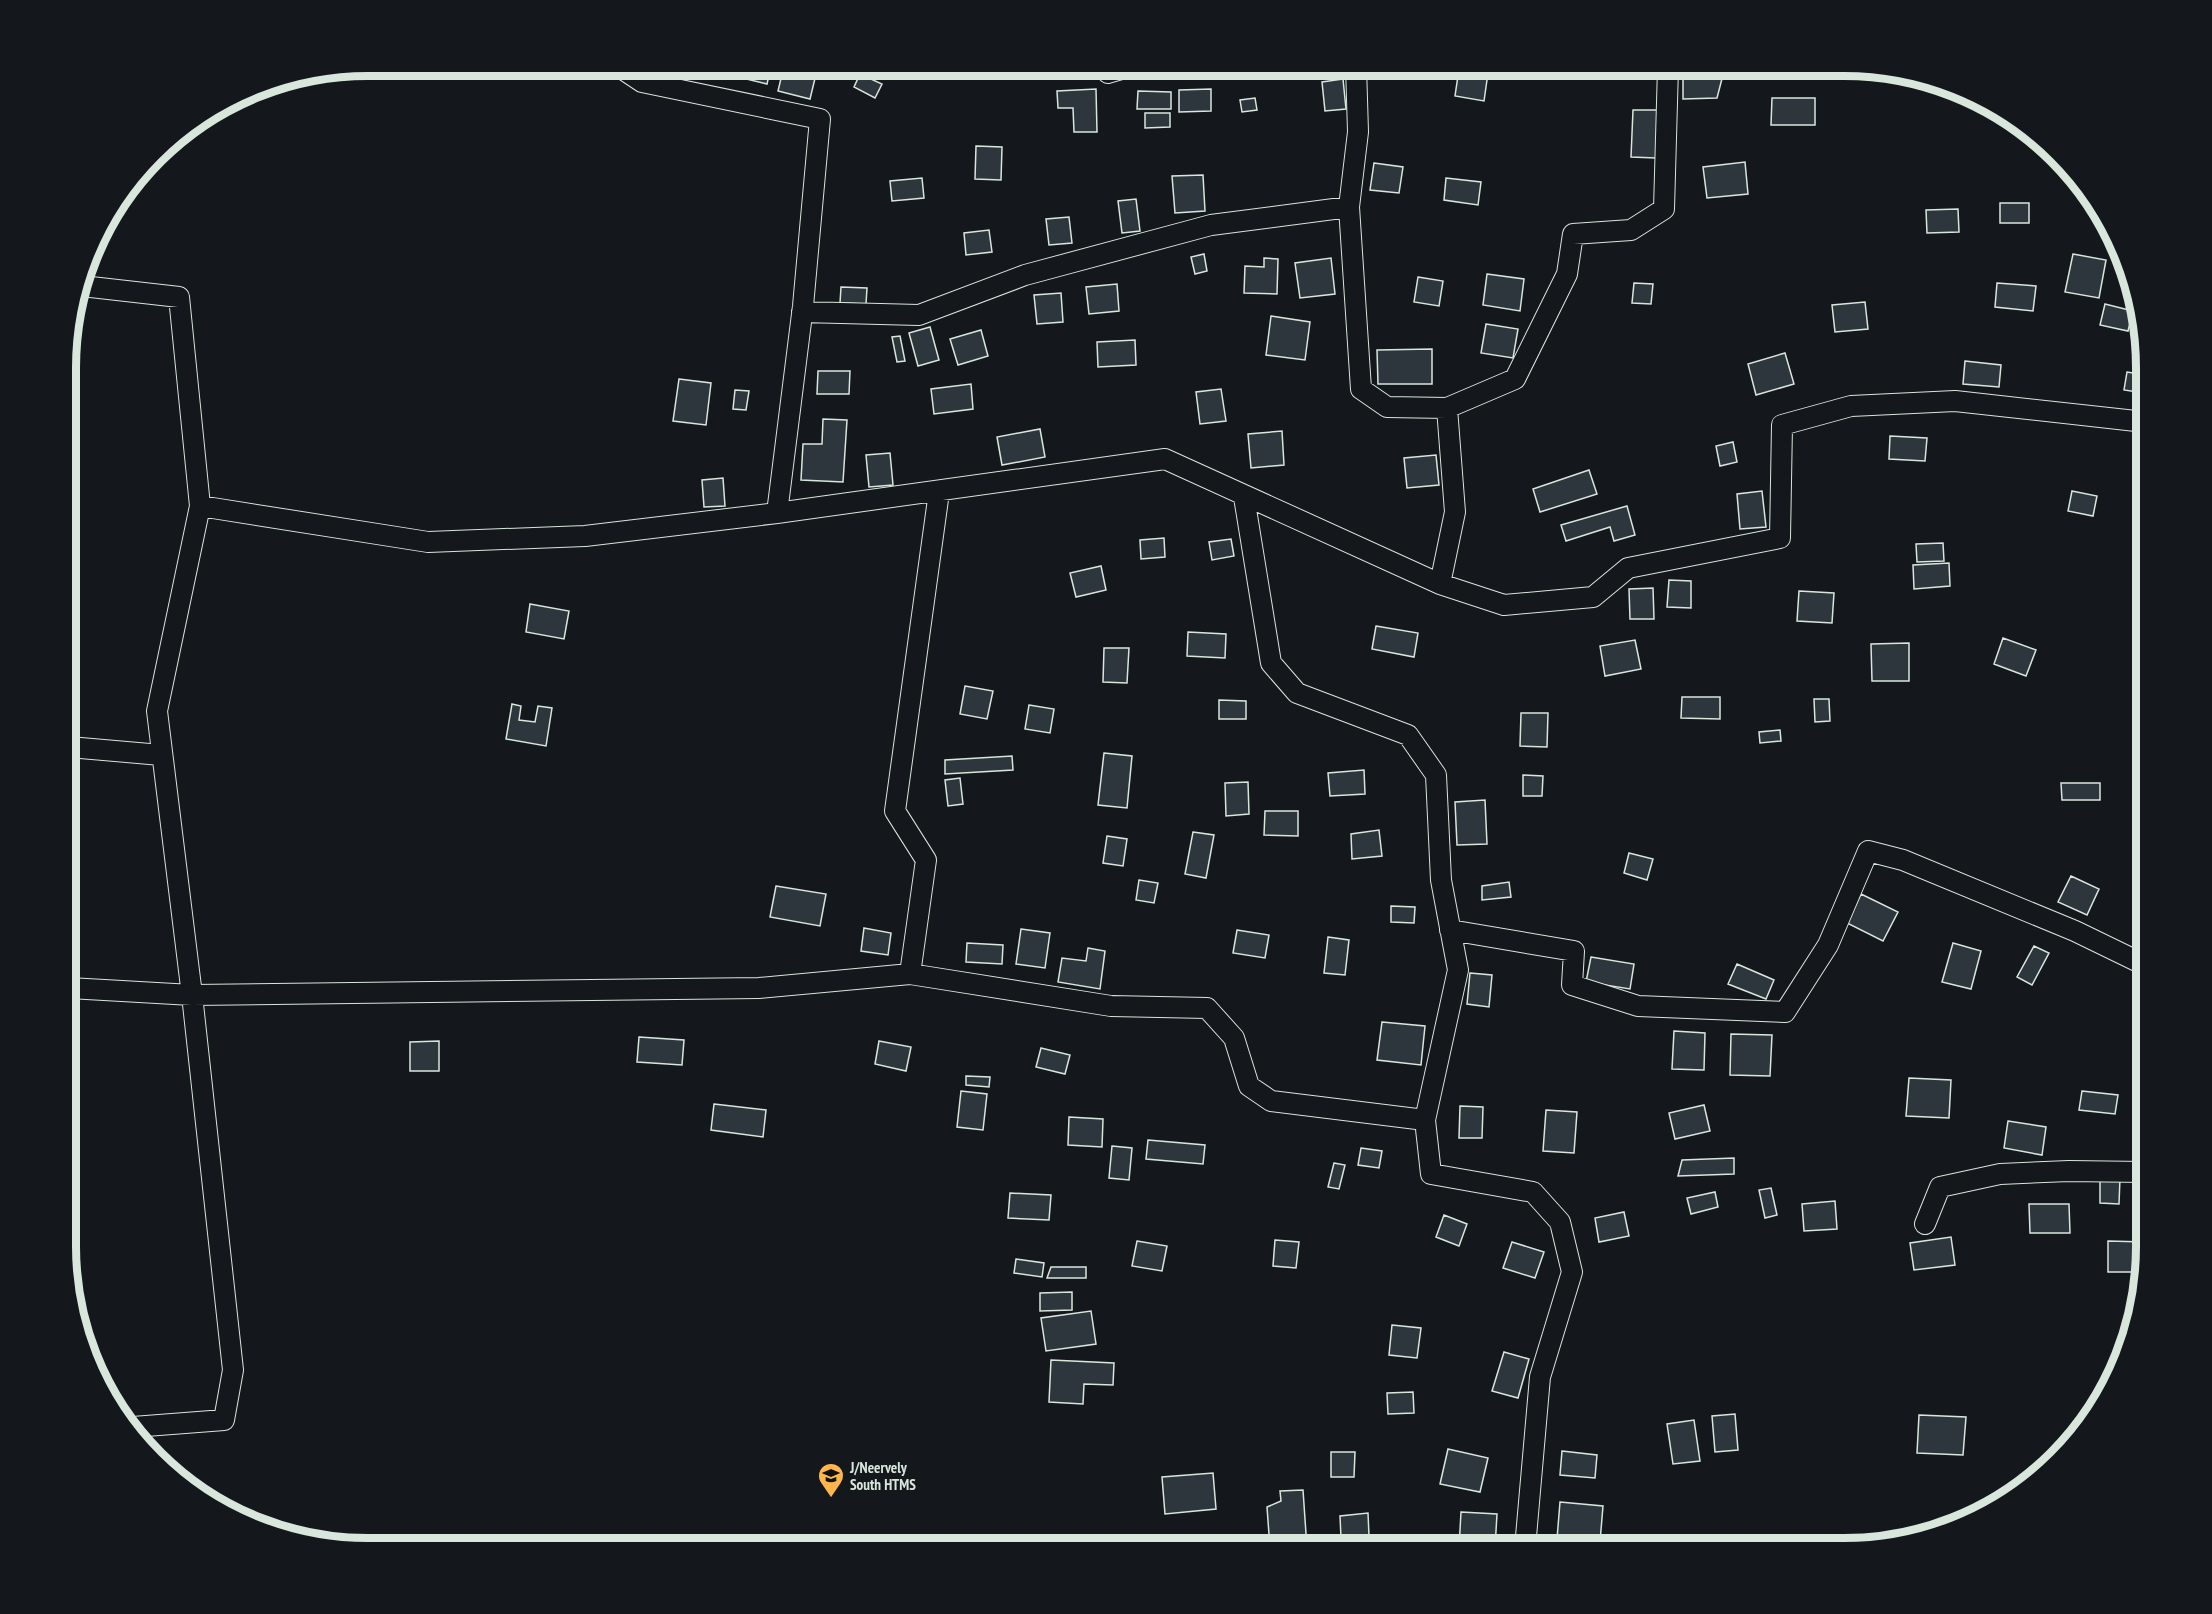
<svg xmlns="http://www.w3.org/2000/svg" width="2212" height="1614" viewBox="0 0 2212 1614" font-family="'PT Sans Narrow',sans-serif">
<rect width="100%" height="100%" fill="#14181c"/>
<path fill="#2c363c" stroke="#d8e6dc" stroke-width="1.5" d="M745,66H771L767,84L742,78Z
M784,66H818L810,99L778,91Z
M889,66H918L914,76Z
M1725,67L1717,98L1683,99V68Z
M1459,69L1488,73L1484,101L1455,96Z
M860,74L882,84L875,98L854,87Z
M1343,79L1346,109L1325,111L1322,82Z
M1943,83L1962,93L1944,95Z
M1096,89L1097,132H1074L1073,108H1058L1057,91Z
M1211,89V111L1179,112V90Z
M1138,91L1171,92V109H1137Z
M1255,98L1257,110L1242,112L1240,100Z
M1772,98H1815V125H1771Z
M1633,110H1658L1656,158L1631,157Z
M1145,113H1170V127L1145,128Z
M976,146L1002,147L1001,180L975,179Z
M1745,162L1748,194L1707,198L1703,167Z
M1374,163L1403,167L1399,193L1370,190Z
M1203,175L1205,211L1175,213L1172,176Z
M922,178L924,198L892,201L890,181Z
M1446,178L1481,182L1478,205L1444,200Z
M1136,199L1140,231L1122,233L1118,201Z
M2000,203H2029V223H2000Z
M1958,209L1959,232L1927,233L1926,210Z
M1069,217L1072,243L1049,245L1046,219Z
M989,230L992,252L966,255L964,233Z
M1204,254L1207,271L1195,274L1191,257Z
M2073,254L2106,260L2099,298L2065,292Z
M1264,258L1278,259L1277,294L1244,293L1245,266L1264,267Z
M1331,258L1335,294L1300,298L1295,263Z
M1487,274L1524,279L1520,311L1483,305Z
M1418,277L1443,281L1439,306L1414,302Z
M1634,283L1653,284L1651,304L1632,303Z
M1997,283L2036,286L2033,311L1995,307Z
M1117,284L1119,311L1089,314L1086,287Z
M841,287L867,288L866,304L840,303Z
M1061,293L1063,322L1037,324L1034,295Z
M1865,302L1868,329L1835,332L1832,305Z
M2105,304L2133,311L2128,331L2100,325Z
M1271,316L1310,322L1305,360L1266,355Z
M1486,324L1518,329L1513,358L1481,353Z
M930,327L939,360L918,366L909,333Z
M981,330L988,356L958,365L950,339Z
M900,336L905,361L897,362L892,337Z
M1135,340L1136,365L1098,367L1097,342Z
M1432,349V384H1378L1377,350Z
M1785,353L1794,384L1756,395L1748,364Z
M1965,361L2001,365L1999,387L1963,384Z
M818,371H850L849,394H817Z
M2127,372L2145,375L2143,393L2124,390Z
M679,379L711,383L706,425L673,421Z
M971,384L973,409L934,414L931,389Z
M1221,389L1226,421L1200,424L1196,392Z
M735,390L749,391L746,410L733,409Z
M823,419L847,420L843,482L801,480L803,444H822Z
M1040,429L1045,457L1002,465L997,437Z
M1282,431L1284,465L1251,468L1248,434Z
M1890,436L1927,438L1925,461L1889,459Z
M1733,442L1737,462L1720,466L1716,446Z
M890,453L893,485L869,487L866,455Z
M1436,455L1439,485L1407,488L1404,458Z
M1589,470L1597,494L1540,512L1533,489Z
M723,478L725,506L704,507L702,480Z
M1762,491L1766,527L1740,529L1737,494Z
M2072,491L2097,496L2093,516L2068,511Z
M1627,506L1635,535L1614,541L1610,527L1566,541L1561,525Z
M1164,538L1165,557L1141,559L1140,540Z
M1231,539L1234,556L1212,560L1209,542Z
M1943,543L1944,561L1917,562L1916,544Z
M1949,563L1950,586L1914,589L1913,565Z
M1101,566L1106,590L1076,597L1070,573Z
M1669,580L1691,581V608L1667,607Z
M1653,588L1654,619H1630L1629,589Z
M1799,591L1834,593L1832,623L1797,621Z
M530,604L569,611L564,639L526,632Z
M1376,626L1418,633L1414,657L1372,649Z
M1188,632L1226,634L1225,658L1187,656Z
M2003,638L2036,650L2026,676L1994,664Z
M1635,640L1641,669L1605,676L1600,646Z
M1909,643V681H1872L1871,644Z
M1104,648H1129L1127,683L1103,682Z
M965,686L993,691L987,719L960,714Z
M1682,697H1720V719L1681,718Z
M1814,699H1829L1830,721L1815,722Z
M1219,700L1246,701V719H1219Z
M512,704L521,706L519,720L535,722L538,706L552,708L546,746L506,739Z
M1029,705L1054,709L1050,733L1025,729Z
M1521,713H1548L1547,747L1520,746Z
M1780,730L1781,741L1760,743L1759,732Z
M1104,753L1132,756L1127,808L1098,805Z
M1012,756L1013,770L945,774V760Z
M1364,770L1365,794L1330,796L1328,773Z
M1523,775L1543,776L1542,796H1523Z
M960,778L963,804L948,806L945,780Z
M1248,782L1249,814L1226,816L1225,783Z
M2061,783H2100V800H2062Z
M1485,800L1487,844L1457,845L1455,802Z
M1265,811H1298V836L1264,835Z
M1379,830L1382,856L1352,859L1351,834Z
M1193,832L1214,835L1206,878L1185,874Z
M1107,836L1127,839L1123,866L1103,863Z
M1629,853L1653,859L1647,880L1624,873Z
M2071,876L2099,889L2087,915L2058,902Z
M1139,880L1158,883L1154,903L1136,900Z
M1509,882L1511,897L1482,900V886Z
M776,886L826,894L820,926L770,917Z
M1861,894L1898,912L1883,941L1847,923Z
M1391,906L1415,907L1414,923L1391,922Z
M864,928L891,933L888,955L861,951Z
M1021,929L1050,933L1045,968L1016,964Z
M1237,930L1269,935L1265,958L1233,953Z
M1328,937L1349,940L1345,975L1324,973Z
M967,943L1003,945L1002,964L966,962Z
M1953,943L1981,951L1971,989L1942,982Z
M2034,946L2049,953L2032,985L2017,977Z
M1088,948L1105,951L1100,989L1058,982L1062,958L1086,961Z
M1591,957L1634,964L1630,989L1586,982Z
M1737,964L1774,980L1766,999L1728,984Z
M1470,973L1492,975L1489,1007L1467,1004Z
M1382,1022L1425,1026L1421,1065L1377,1060Z
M1674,1031L1705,1033L1704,1070L1672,1069Z
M1731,1034L1772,1035L1770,1076L1730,1075Z
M639,1037L684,1040L682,1065L637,1062Z
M439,1041V1071H410V1042Z
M879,1041L911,1047L906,1071L875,1064Z
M1041,1048L1070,1055L1065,1074L1036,1067Z
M966,1076L990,1077L989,1087L966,1085Z
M1909,1078L1951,1080L1949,1118L1906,1116Z
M961,1091L987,1094L983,1130L957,1127Z
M2082,1091L2118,1095L2115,1114L2079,1110Z
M714,1104L766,1110L763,1137L711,1130Z
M1704,1105L1710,1131L1675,1139L1669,1113Z
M1460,1106L1483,1107L1482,1138H1459Z
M1546,1110L1577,1112L1574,1153L1543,1151Z
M2141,1110L2145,1111V1146L2138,1145Z
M1069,1117L1103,1119L1102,1147L1068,1145Z
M2008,1121L2046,1127L2042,1155L2004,1148Z
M1148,1140L1205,1145L1203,1164L1146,1159Z
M1112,1146L1132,1148L1129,1180L1109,1178Z
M1361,1148L1382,1151L1379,1168L1358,1165Z
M1734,1158V1174L1678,1176L1682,1160Z
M1334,1163L1345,1165L1339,1189L1328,1187Z
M2100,1178H2120L2119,1204L2100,1203Z
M1771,1188L1777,1215L1765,1218L1759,1190Z
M1715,1192L1718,1207L1691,1214L1687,1198Z
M1010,1193L1051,1195L1049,1220L1008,1218Z
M1835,1201L1837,1229L1804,1231L1802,1204Z
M2029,1204H2069L2070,1233H2030Z
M1624,1212L1629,1236L1599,1242L1595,1218Z
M1444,1215L1467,1224L1459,1246L1436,1237Z
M1951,1237L1955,1265L1914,1270L1910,1243Z
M1275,1240L1299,1242L1296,1268L1273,1266Z
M1137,1241L1167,1246L1162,1271L1132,1266Z
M2108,1241L2145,1242L2144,1272H2108Z
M1512,1242L1544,1252L1535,1278L1503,1268Z
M1016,1259L1044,1263L1042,1277L1014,1273Z
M1051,1267H1086V1278H1047Z
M1072,1292V1310L1040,1311V1293Z
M1091,1311L1096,1344L1046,1351L1041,1318Z
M1392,1325L1421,1328L1417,1358L1389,1355Z
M1504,1352L1529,1359L1518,1398L1492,1391Z
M1051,1360L1114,1363L1113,1385L1084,1384L1083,1404L1049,1402Z
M1413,1392L1414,1413L1388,1414L1387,1393Z
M1735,1414L1738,1450L1715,1452L1712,1416Z
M1919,1415L1966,1417L1963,1455L1917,1453Z
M1694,1420L1700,1461L1673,1464L1667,1424Z
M1448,1449L1488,1458L1480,1492L1440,1484Z
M1562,1451L1597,1455L1595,1478L1560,1475Z
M1331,1452H1355L1354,1477H1331Z
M1213,1473L1216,1509L1165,1514L1162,1477Z
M1303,1490L1307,1548H1270L1267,1507L1281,1501L1280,1491Z
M1560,1502L1603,1506L1600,1542L1557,1539Z
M1461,1512L1497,1514L1495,1548H1459Z
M1368,1513L1369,1536L1341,1538L1340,1516Z
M688,1538L728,1545L727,1548H687Z
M1205,1538L1206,1548H1122Z"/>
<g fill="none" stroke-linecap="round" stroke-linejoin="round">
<defs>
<path id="street" d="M618,66L642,82L820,119L803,306L777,513
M1107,66L1108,73L1132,66
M1356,66L1358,132L1349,207L1361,389L1387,407L1447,408
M82,286L179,297L200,506L157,711L192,995L233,1370L224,1420L133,1427
M802,312L919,315L1025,275L1211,225L1349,207
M1244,497L1271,663L1297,693L1408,735L1436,775L1441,880L1458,970L1425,1120
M200,506L428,542L585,536L777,513L1165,459L1440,584L1504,605L1593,597L1628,568L1780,538L1782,425L1851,406L1955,401L2145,422
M1440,584L1455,512L1447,408L1515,379L1567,274L1573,234L1631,230L1664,209L1668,67
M69,747L161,755
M1450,930L1574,951L1572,985L1638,1006L1785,1012L1828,945L1868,851L1903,860L2075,931L2145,965
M910,974L926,860L895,811L939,492
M69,988L192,995L759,988L910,974L1111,1006L1207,1008L1234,1038L1249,1086L1271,1101L1425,1120L1431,1174L1533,1192L1560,1222L1572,1272L1540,1377L1525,1548
M1925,1224L1940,1187L2000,1174L2069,1171L2145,1172"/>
</defs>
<use href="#street" stroke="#d8e6dc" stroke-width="22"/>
<use href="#street" stroke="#14181c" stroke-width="20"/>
</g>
<defs>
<symbol id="school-pin" viewBox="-11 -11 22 30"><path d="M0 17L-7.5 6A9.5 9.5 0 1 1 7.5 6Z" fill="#ffb74d" stroke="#14181c"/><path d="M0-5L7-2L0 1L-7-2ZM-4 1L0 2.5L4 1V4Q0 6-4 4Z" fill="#111"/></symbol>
</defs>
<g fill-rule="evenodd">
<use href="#school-pin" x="816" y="1461" width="30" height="40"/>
</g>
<g text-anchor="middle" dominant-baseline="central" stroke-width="4.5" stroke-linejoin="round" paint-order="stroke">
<g font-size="15" font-weight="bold" fill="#d8e6dc" stroke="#14181c" text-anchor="start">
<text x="850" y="1467">J/Neervely<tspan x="850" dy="17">South HTMS</tspan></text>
</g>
</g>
<path d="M0 0H2212V1614H0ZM368 76H1844A292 292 0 0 1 2136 368V1246A292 292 0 0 1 1844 1538H368A292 292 0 0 1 76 1246V368A292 292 0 0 1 368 76Z" fill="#14181c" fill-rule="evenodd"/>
<path fill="none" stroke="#d8e6dc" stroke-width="8" d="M368 76H1844A292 292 0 0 1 2136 368V1246A292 292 0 0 1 1844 1538H368A292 292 0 0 1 76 1246V368A292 292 0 0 1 368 76Z"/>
</svg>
